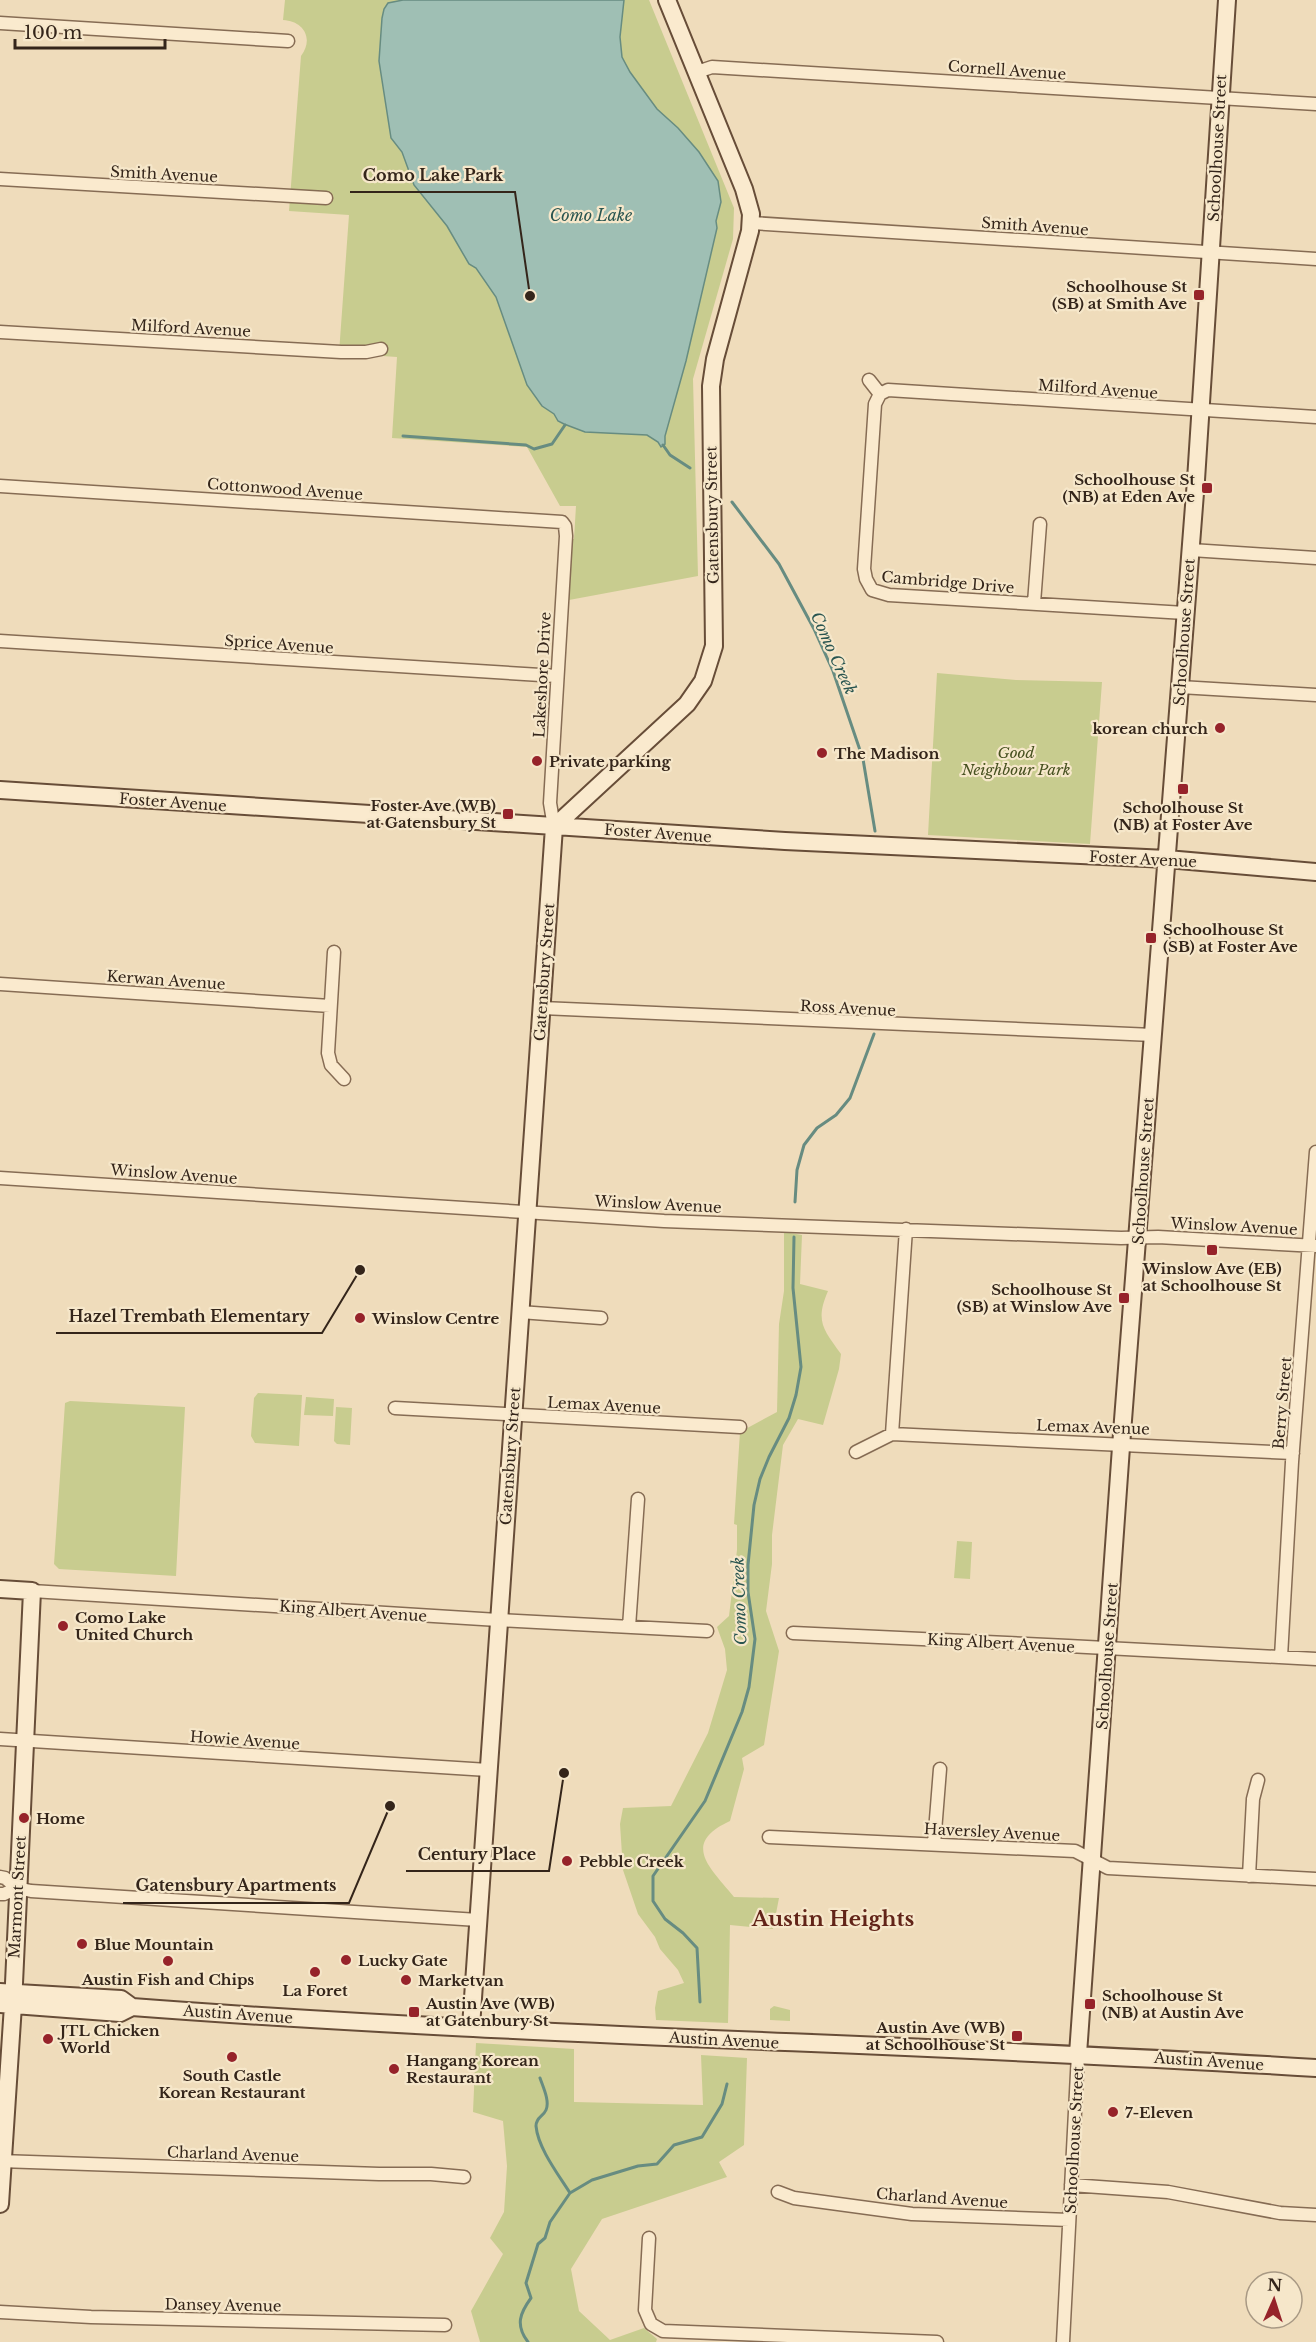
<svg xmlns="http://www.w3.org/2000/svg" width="1316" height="2342" viewBox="0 0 1316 2342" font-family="'Libre Baskerville',serif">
<rect width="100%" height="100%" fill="#efdcbb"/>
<path fill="#c8cc8f" d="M285,0H649L734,208L733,239L693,379L698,576L569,600V598H567L571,539H574L576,506H560L527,447L392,438L397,357L339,353L349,215L289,211L301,56C314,39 304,21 283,20Z
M937,673L1016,680L1102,682L1090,844L928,835Z
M784,1232L802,1235L800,1284L828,1291C815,1321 823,1329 841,1354L839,1369L823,1425L798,1419L783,1445L772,1535V1564L766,1611L779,1651L764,1745L742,1758L744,1769L730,1821C680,1844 711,1868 734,1897L779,1898L773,1929L730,1925L728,2023L656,2020L655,2008L658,1991L684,1983L678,1970L660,1949L655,1937L638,1914L623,1870L620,1824L623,1808L671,1806L708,1733L727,1670L725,1649L717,1627L729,1616L737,1550V1525L734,1524L740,1432L777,1412L779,1324L784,1291Z
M258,1393L302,1395L299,1446L255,1443L251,1436L254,1398Z
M306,1397L334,1399L333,1416L304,1415Z
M70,1401L185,1407L176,1576L59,1569L54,1564L65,1403Z
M336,1407L352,1408L350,1445L337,1444L334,1441Z
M957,1541L972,1542L970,1579L954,1578Z
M774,2006L790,2010V2021L770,2020V2009Z
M476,2043L574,2049V2102L703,2105L701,2055L747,2058L744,2145L719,2162L727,2177L602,2219L571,2269L579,2311L610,2340L644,2328L657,2339L656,2342H480L471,2311L503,2254L490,2238L504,2212L507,2166L503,2121L473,2112Z"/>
<path fill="#9fbfb4" stroke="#678c81" stroke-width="1.5" d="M403,0H624L620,37L622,57L630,72L657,109L678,128L699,152L718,181L721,202L716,221L717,228L686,361L665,436V444L661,447L658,442L647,435L585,432L564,424L558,421L554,414L542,406L527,385L496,297L476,268L469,264L447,226L414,185L402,152L391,138L379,61L382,18L384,9L388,3Z"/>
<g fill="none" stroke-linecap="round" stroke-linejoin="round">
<path stroke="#678c81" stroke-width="3" d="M403,436L526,445L534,449L552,444L565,425
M663,445L670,455L690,468
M732,502L779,564L814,629L833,671L863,759L875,831
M795,1202L797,1170L804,1145L817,1128L836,1115L850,1098L874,1034
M700,2002L697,1948L683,1933L665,1919L653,1901V1876L705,1801L742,1712L749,1687L755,1639L748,1592V1565L754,1505L760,1479L769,1457L789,1418L796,1395L801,1367L793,1288L794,1237
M540,2078C543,2087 550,2101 546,2110C543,2117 536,2117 536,2126C538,2148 558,2174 570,2193
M528,2342C515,2325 520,2313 531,2298L526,2283L538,2244L545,2238L550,2222L570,2193L592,2180L638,2166L657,2164L674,2145L702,2137L722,2104L727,2084"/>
<defs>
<path id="street" d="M0,23L288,41
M697,72L712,67L1316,104
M0,179L326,198
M752,223L1316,259
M0,332L341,352H366L381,349
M869,380L880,394
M880,394L875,404L864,569L866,579L872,590L889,595L1185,613
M880,394L888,390L1316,417
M0,486L562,522L565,526L566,536L550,803L554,827
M1191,550L1316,558
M1034,603L1040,524
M0,641L557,676
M1180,687L1316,695
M334,952L328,1053L331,1065L344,1079
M0,984L330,1006
M542,1008L1153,1035
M0,1178L664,1221L1121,1238L1158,1237L1316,1246
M520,1312L601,1318
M395,1408L740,1427
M892,1434L1293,1453
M856,1452L892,1434L906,1229
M32,1591L498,1620L707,1631
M629,1627L638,1499
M793,1633C967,1641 1142,1649 1316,1659
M1281,1657L1292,1462L1316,1152
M0,1739L488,1770
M769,1837L1075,1851L1108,1868L1316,1879
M934,1844L940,1769
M1249,1876L1253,1799L1258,1780
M0,1877L5,1878L17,1888L31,1891L478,1920
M0,1894H4L17,1888
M0,2161L379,2174H431L464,2177
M1071,2185L1168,2192L1280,2213L1316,2215
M778,2192L794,2198L912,2214L1069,2220
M649,2238L645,2310L651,2324L663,2331L937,2342
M0,2312L91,2317L445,2325
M1063,2342L1078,2054"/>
<path id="secondary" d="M0,790L785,841L1167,859L1316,872
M0,1589L32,1591L13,2005L0,2204
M0,1992L121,1999L132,2007C526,2037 921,2043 1316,2068
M0,2004L120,2013L132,2007
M471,2027L554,827L687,704L703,681L714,646L711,386L715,359L750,231L751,214L744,189L667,0
M1078,2054L1122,1433L1196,480L1227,0"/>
</defs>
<use href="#street" stroke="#866c54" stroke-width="15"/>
<use href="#secondary" stroke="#674d38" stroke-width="20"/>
<use href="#street" stroke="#faeace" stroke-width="12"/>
<use href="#secondary" stroke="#faeace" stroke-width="16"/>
</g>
<g fill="#96232a" stroke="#f6e7ca" stroke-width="2">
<rect x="1193" y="289" width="12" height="12" rx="3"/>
<rect x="1201" y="482" width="12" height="12" rx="3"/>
<circle cx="1220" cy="728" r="6"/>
<circle cx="822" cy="753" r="6"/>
<circle cx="537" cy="761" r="6"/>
<rect x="1177" y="783" width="12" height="12" rx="3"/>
<rect x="502" y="808" width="12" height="12" rx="3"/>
<rect x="1145" y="932" width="12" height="12" rx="3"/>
<rect x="1206" y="1244" width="12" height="12" rx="3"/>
<rect x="1118" y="1292" width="12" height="12" rx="3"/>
<circle cx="360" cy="1318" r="6"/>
<circle cx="63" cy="1626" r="6"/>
<circle cx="24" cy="1818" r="6"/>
<circle cx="567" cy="1861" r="6"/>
<circle cx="82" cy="1944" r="6"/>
<circle cx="346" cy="1960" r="6"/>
<circle cx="168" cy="1961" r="6"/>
<circle cx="315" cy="1972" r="6"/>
<circle cx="406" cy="1980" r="6"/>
<rect x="1084" y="1998" width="12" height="12" rx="3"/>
<rect x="408" y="2006" width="12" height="12" rx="3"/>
<rect x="1011" y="2030" width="12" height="12" rx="3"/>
<circle cx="48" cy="2039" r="6"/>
<circle cx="232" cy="2057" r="6"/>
<circle cx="394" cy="2069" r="6"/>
<circle cx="1113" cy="2112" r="6"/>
</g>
<g text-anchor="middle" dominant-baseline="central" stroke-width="4.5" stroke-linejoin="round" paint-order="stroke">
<g font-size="15" fill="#34251a" stroke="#f6e7ca">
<text transform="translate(1007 70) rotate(4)">Cornell Avenue</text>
<text transform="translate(1217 148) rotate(-87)">Schoolhouse Street</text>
<text transform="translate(164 174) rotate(3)">Smith Avenue</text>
<text transform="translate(1035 226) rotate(4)">Smith Avenue</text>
<text transform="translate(191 328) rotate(3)">Milford Avenue</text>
<text transform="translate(1098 389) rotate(4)">Milford Avenue</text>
<text transform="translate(285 489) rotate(4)">Cottonwood Avenue</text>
<text transform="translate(712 515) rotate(-91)">Gatensbury Street</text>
<text transform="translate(948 582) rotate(5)">Cambridge Drive</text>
<text transform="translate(1184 632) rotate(-86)">Schoolhouse Street</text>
<text transform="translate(279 644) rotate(4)">Sprice Avenue</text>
<text transform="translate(542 675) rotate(-87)">Lakeshore Drive</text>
<text transform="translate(173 802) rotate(4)">Foster Avenue</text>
<text transform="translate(658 833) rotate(4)">Foster Avenue</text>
<text transform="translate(1143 859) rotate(3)">Foster Avenue</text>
<text transform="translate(544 972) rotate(-86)">Gatensbury Street</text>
<text transform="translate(166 980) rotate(4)">Kerwan Avenue</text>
<text transform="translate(848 1008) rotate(3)">Ross Avenue</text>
<text transform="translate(1143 1171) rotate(-86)">Schoolhouse Street</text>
<text transform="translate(174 1174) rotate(4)">Winslow Avenue</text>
<text transform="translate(658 1204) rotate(3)">Winslow Avenue</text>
<text transform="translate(1234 1226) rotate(3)">Winslow Avenue</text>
<text transform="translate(1282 1403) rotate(-85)">Berry Street</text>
<text transform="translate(604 1405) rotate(3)">Lemax Avenue</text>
<text transform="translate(1093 1427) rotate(2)">Lemax Avenue</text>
<text transform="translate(510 1456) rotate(-86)">Gatensbury Street</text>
<text transform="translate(353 1611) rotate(4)">King Albert Avenue</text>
<text transform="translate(1001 1643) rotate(3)">King Albert Avenue</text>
<text transform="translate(1107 1656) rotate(-86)">Schoolhouse Street</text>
<text transform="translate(245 1740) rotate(4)">Howie Avenue</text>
<text transform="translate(992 1832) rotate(3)">Haversley Avenue</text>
<text transform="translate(17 1897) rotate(-87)">Marmont Street</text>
<text transform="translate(238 2014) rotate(4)">Austin Avenue</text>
<text transform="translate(724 2040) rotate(3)">Austin Avenue</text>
<text transform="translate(1209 2061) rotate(4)">Austin Avenue</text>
<text transform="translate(1074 2140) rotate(-87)">Schoolhouse Street</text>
<text transform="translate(233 2154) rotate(2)">Charland Avenue</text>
<text transform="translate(942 2198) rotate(4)">Charland Avenue</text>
<text transform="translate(223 2305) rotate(1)">Dansey Avenue</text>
</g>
<g font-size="15" font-weight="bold" fill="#34251a" stroke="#f6e7ca" text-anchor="start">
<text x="1187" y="286" text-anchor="end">Schoolhouse St<tspan x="1187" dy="17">(SB) at Smith Ave</tspan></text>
<text x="1195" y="479" text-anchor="end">Schoolhouse St<tspan x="1195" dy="17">(NB) at Eden Ave</tspan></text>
<text x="1208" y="728" text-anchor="end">korean church</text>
<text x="834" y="753">The Madison</text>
<text x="549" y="761">Private parking</text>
<text x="496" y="805" text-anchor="end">Foster Ave (WB)<tspan x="496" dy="17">at Gatensbury St</tspan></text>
<text x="1183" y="807" text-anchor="middle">Schoolhouse St<tspan x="1183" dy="17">(NB) at Foster Ave</tspan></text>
<text x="1163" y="929">Schoolhouse St<tspan x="1163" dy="17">(SB) at Foster Ave</tspan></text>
<text x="1212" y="1268" text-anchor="middle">Winslow Ave (EB)<tspan x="1212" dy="17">at Schoolhouse St</tspan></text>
<text x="1112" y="1289" text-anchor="end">Schoolhouse St<tspan x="1112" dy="17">(SB) at Winslow Ave</tspan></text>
<text x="372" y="1318">Winslow Centre</text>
<text x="75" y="1617">Como Lake<tspan x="75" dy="17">United Church</tspan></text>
<text x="36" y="1818">Home</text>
<text x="579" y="1861">Pebble Creek</text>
<text x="94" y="1944">Blue Mountain</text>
<text x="358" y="1960">Lucky Gate</text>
<text x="168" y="1979" text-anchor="middle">Austin Fish and Chips</text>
<text x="418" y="1980">Marketvan</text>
<text x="315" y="1990" text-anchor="middle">La Foret</text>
<text x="1102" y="1995">Schoolhouse St<tspan x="1102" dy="17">(NB) at Austin Ave</tspan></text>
<text x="426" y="2003">Austin Ave (WB)<tspan x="426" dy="17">at Gatenbury St</tspan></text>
<text x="1005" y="2027" text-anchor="end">Austin Ave (WB)<tspan x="1005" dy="17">at Schoolhouse St</tspan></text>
<text x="60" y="2030">JTL Chicken<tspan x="60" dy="17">World</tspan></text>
<text x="406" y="2060">Hangang Korean<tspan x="406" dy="17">Restaurant</tspan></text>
<text x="232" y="2075" text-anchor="middle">South Castle<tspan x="232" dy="17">Korean Restaurant</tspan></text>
<text x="1125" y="2112">7-Eleven</text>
</g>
<g font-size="15" font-style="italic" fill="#475120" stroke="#f6e7ca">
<text x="1016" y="752">Good<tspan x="1016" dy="17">Neighbour Park</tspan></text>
</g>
<g font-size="16" font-style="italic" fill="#295550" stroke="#f6e7ca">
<text x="591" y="215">Como Lake</text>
<text transform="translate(834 653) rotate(66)">Como Creek</text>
<text transform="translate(739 1601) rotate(-92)">Como Creek</text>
</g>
<g font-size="21" font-weight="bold" fill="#622418" stroke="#f6e7ca">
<text x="833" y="1919">Austin Heights</text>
</g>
</g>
<path fill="none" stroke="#34251a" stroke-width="2" d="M530 296L515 192H350M360 1270L322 1333H56M564 1773L549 1871H406M390 1806L349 1903H123"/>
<g fill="#34251a" stroke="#f6e7ca" stroke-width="2">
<circle cx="530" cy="296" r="6"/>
<circle cx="360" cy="1270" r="6"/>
<circle cx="564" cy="1773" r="6"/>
<circle cx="390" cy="1806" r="6"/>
</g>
<g font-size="16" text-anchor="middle" font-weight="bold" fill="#34251a" stroke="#f6e7ca" stroke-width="4.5" stroke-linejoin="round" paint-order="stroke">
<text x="433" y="181">Como Lake Park</text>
<text x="189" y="1322">Hazel Trembath Elementary</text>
<text x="477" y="1860">Century Place</text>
<text x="236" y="1891">Gatensbury Apartments</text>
</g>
<g transform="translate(1274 2300) rotate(3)"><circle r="28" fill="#f6e7ca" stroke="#a89984" stroke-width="1.5"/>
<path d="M0-4.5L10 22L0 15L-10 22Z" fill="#96232a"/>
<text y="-9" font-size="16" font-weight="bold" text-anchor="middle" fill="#34251a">N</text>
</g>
<path d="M15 39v9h150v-9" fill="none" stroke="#34251a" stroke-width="3"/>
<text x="24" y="39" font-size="18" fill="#34251a" stroke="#f6e7ca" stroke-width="4.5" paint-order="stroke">100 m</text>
</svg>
